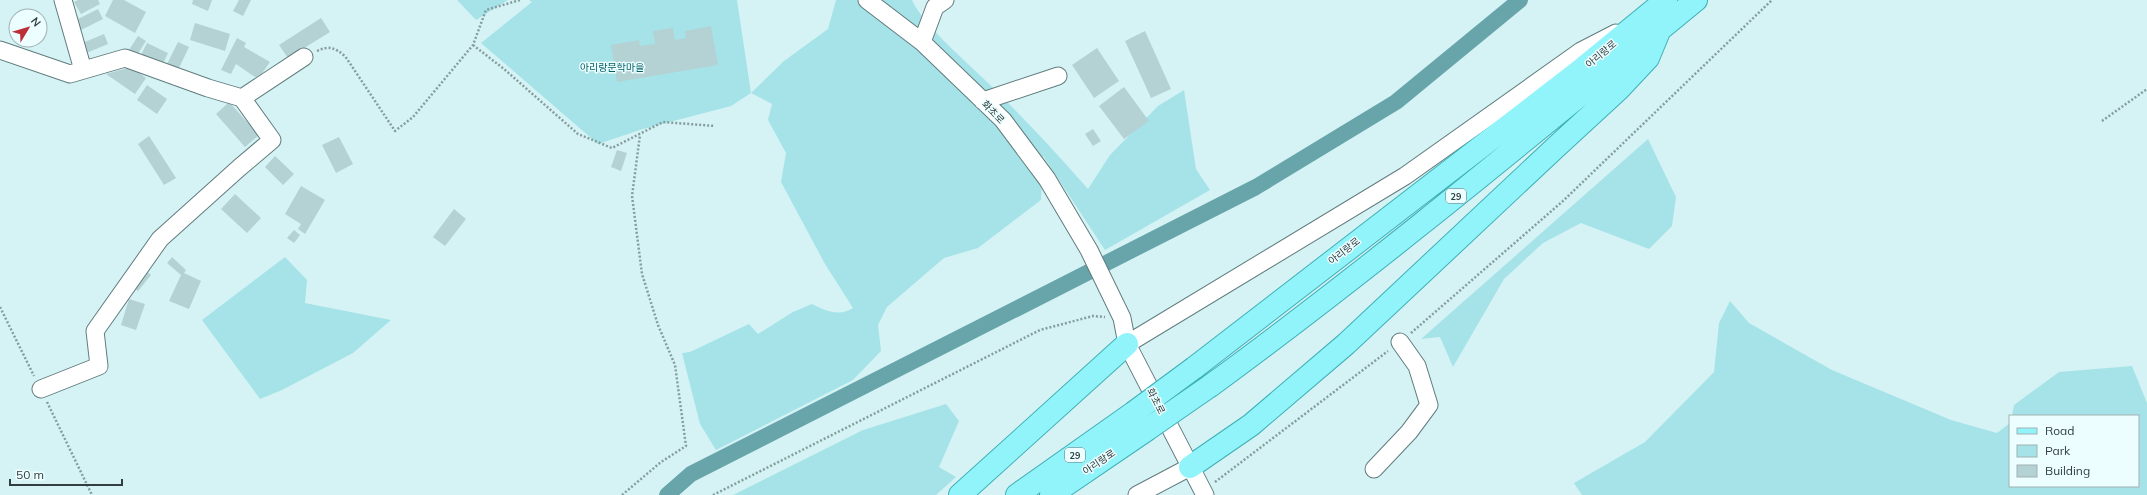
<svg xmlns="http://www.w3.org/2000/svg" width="2147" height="495" viewBox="0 0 2147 495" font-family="Mulish,'Noto Sans KR',sans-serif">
<rect width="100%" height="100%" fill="#d5f3f5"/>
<path fill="#a6e3e8" d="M457,0H508L476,20Z
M529,0H737L751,93L784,61L828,29L836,0H912C922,23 964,60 983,78C1020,114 1054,150 1088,189L1110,155L1158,106L1184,90L1196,169L1210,190L1105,250L1043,156L1041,200L978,248L944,258L887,307L878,325L881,351L853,380L716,450L700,424L682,353L690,352L749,324L758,334L793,312L812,304C826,311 839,317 853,308L825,264L781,182L786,153L768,120L772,104L751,93L731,106L643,129L598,144L481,43L532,2Z
M1648,139L1676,197L1672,226L1649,249L1581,223L1543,243L1504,279L1453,367L1440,337L1421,339Z
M285,257L307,280L305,303L391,320L353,353L282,390L260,399L202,320Z
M1730,301L1749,323L1832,370L1951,420L1997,433L2010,423V486H2138V416H2012L2014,405L2059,372L2132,366L2147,403V495H1582L1574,483L1645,442L1714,372L1719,323Z
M946,404L959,421L939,467L956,477L936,495H733L863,430Z"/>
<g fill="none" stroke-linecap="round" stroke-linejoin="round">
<path stroke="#68a5aa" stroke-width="16" d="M667,495L691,474L1256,187L1396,102L1520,0"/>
</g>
<path fill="#b4d1d3" d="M78,0H98L100,4L81,14L74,2Z
M113,0H124L146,12L135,33L105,16Z
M193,0H212L208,11L192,4Z
M239,0H251L243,16L233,11Z
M98,9L103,19L81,30L76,20Z
M321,18L330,32L288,58L279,45Z
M195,23L230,34L225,51L190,40Z
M711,26L718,65L617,82L611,45L639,40L640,46L655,44L653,31L673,28L675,40L686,38L685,31Z
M1145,31L1171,89L1151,98L1125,41Z
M104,34L108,44L84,54L80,44Z
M138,36L146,41L137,55L129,50Z
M237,38L246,43L244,47L270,62L258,79L236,64L231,74L221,70Z
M178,42L189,47L178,70L167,64Z
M147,43L168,53L162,66L141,55Z
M1097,48L1119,81L1094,98L1072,65Z
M131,67L146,78L135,94L106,74Z
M147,85L167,99L157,114L137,100Z
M1124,87L1149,121L1124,139L1099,106Z
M229,102L259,135L245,147L216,114Z
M1093,129L1101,141L1093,146L1085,134Z
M149,136L176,178L164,185L138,144Z
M339,137L353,164L336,173L322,145Z
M617,150L627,153L621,171L611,167Z
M275,156L294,174L283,185L265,167Z
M301,186L325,200L305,234L298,229L301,224L285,214Z
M235,194L261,218L247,233L221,209Z
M454,209L466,219L445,246L433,237Z
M294,230L300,235L294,243L287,238Z
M172,257L186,270L184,273L201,281L189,309L169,301L181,275L167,263Z
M144,269L151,275L138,291L130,285Z
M129,299L145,304L136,330L121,325Z"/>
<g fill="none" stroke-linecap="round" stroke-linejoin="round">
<defs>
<path id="minor" d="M63,0L83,70
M867,0L922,42L1003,120L1047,179L1089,250L1122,318L1127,344L1205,495
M922,42L935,7L945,0
M0,50L70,74L125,58L208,88L242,98L304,57
M983,101L1058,76
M1127,344L1405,176L1581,51L1616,33
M41,389L99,366L95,331L160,239L239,168L272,140L242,98
M1374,469L1409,432L1429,405L1417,366L1400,342
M1137,495L1190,467"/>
<path id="major" d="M1194,368L1578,72L1666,0
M1210,386C1377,264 1536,131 1696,0
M1190,467L1251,425L1346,344L1556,147L1618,90L1648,58L1660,29
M960,495L1127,344
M1017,495L1133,413
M1051,495L1145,431"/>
</defs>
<use href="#minor" stroke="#617c7e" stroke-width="19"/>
<use href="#major" stroke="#3fafb7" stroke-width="24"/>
<path stroke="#869c9d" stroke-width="2.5" stroke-dasharray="2 2" stroke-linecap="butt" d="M473,45L504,69L578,134L612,148L663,122L715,126
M317,51C329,45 335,48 345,56L395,131L413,117L473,45L486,10L520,0
M2102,121L2147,89
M0,307L34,376
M1411,333L1563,201L1772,0
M47,402L92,495
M1215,482L1388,351
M622,495L661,462L686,446L675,365L658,325L642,274L632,196L640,135
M713,495L1040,330L1093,316L1105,317"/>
<use href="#minor" stroke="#fff" stroke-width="17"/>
<use href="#major" stroke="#91f4fb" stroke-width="22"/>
<defs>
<path id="major-bridge" d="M1133,413L1194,368
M1145,431L1210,386"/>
</defs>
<use href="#major-bridge" stroke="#3fafb7" stroke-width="24" stroke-linecap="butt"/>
<use href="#major-bridge" stroke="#91f4fb" stroke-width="22"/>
</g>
<g text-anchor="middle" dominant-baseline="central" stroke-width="3" stroke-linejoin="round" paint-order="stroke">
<g fill="#ecfeff" stroke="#697778" stroke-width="1">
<rect x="1446" y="189" width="20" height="14" rx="3"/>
<rect x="1065" y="448" width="20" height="14" rx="3"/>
</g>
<g font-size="9" font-weight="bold" fill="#313d3e">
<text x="1456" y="196">29</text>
<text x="1075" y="455">29</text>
</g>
<g font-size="10" fill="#313d3e" stroke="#ecfeff">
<text transform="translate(1601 54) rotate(-40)">아리랑로</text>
<text transform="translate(993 112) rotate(46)">화초로</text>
<text transform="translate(1344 251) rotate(-38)">아리랑로</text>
<text transform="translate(1156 401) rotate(63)">화초로</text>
<text transform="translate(1099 462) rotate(-34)">아리랑로</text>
</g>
<g font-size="10" fill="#005d63" stroke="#ecfeff">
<text x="612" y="67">아리랑문학마을</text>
</g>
</g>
<rect x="2009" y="415" width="130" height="72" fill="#ecfeff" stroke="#a1b1b2"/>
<rect x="2017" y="428" width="20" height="6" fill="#91f4fb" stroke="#a1b1b2"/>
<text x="2045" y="435" font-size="12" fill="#313d3e">Road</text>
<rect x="2017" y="445" width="20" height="12" fill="#a6e3e8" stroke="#a1b1b2"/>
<text x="2045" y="455" font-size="12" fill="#313d3e">Park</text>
<rect x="2017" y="465" width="20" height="12" fill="#b4d1d3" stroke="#a1b1b2"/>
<text x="2045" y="475" font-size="12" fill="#313d3e">Building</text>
<g transform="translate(28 28) rotate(52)"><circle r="19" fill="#ecfeff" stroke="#a1b1b2"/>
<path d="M0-3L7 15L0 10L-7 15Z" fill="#be2e38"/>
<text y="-6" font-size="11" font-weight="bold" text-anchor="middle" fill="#313d3e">N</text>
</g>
<path d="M10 479v6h112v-6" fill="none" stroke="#313d3e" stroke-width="2"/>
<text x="16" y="479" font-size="12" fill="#313d3e" stroke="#ecfeff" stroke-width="3" paint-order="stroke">50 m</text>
</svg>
